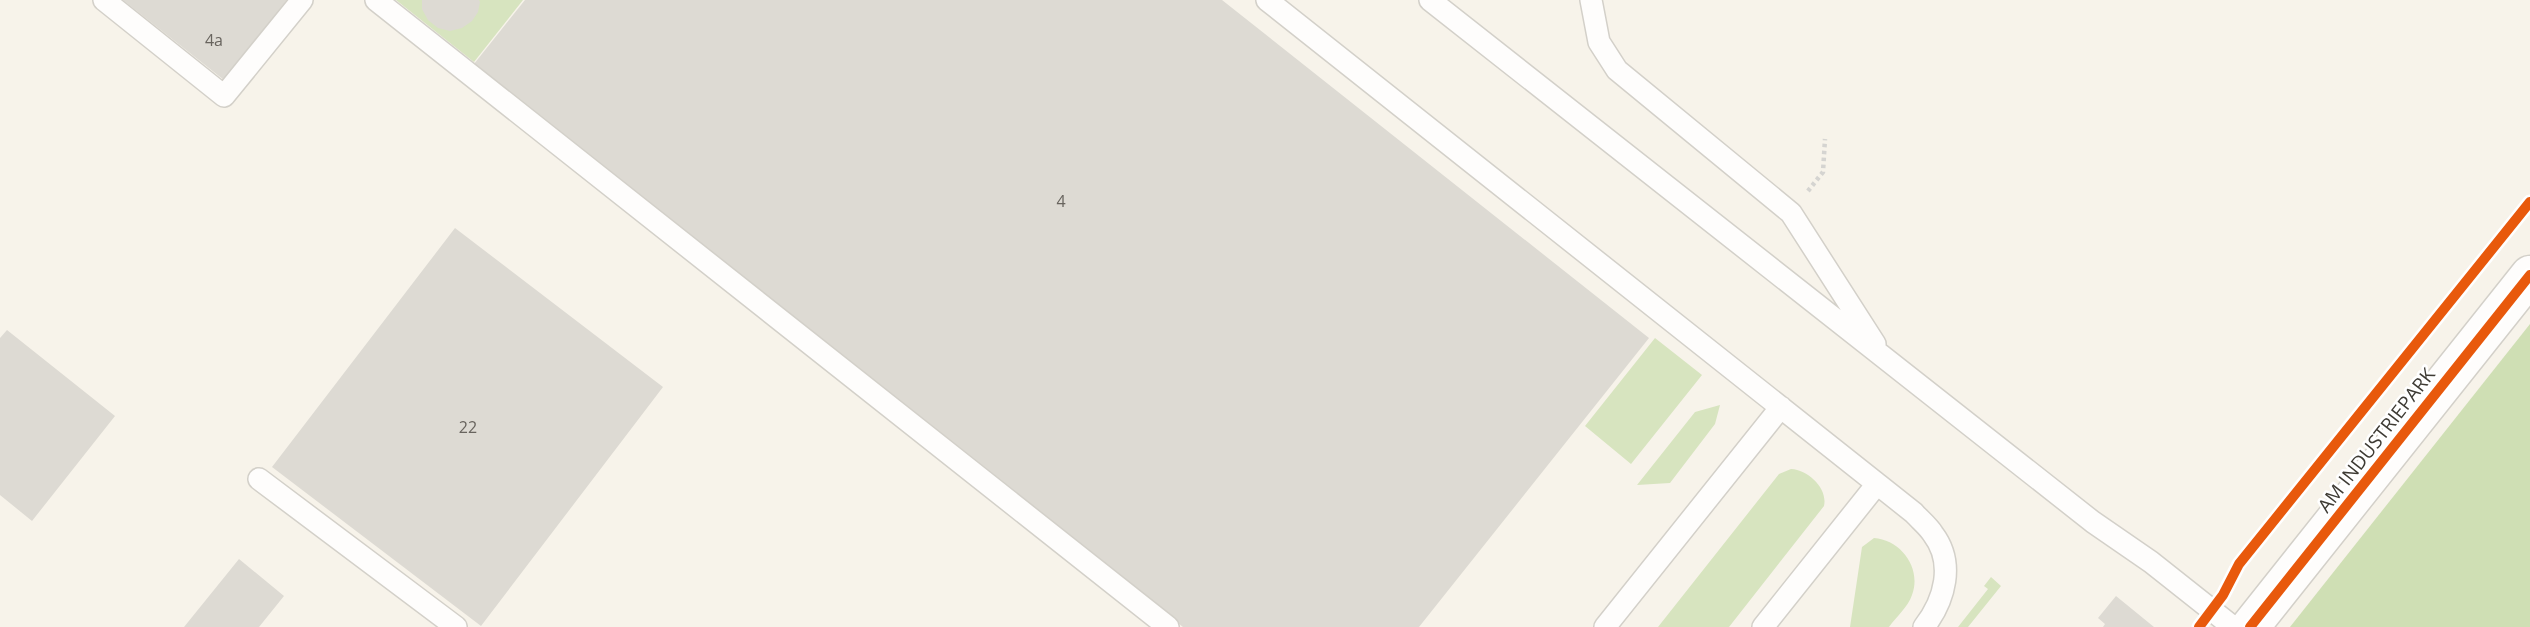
<svg xmlns="http://www.w3.org/2000/svg" width="2530" height="627" viewBox="0 0 2530 627" font-family="'Open Sans',sans-serif">
<rect width="100%" height="100%" fill="#f7f3ea"/>
<path fill="#d7e4bf" d="M396,0H523L474,62Z
M1655,338L1702,375L1631,464L1585,426Z
M1720,405L1715,424L1670,483L1637,485L1695,412Z
M1791,469C1809,470 1828,489 1824,506L1729,627H1658L1779,474Z
M1874,538C1901,540 1922,568 1912,595C1908,607 1896,617 1889,627H1850L1862,547Z
M1991,577L2001,586L1968,627H1958L1988,589L1984,586Z"/>
<path fill="#cfdfb4" d="M2530,324V627H2290Z"/>
<path fill="#dddad3" d="M123,0H287L224,80Z
M422,0H479L480,2L478,12L472,21L462,28L450,31L438,28L428,20L422,9Z
M525,0H1222L1649,338L1419,627H1183L474,64Z
M455,228L663,387L481,626L272,467Z
M7,330L115,416L32,521L0,495V338Z
M239,559L284,596L259,627H184Z
M2116,596L2154,627H2103L2105,624L2098,618Z"/>
<g fill="none" stroke-linecap="round" stroke-linejoin="round">
<defs>
<path id="lane" d="M104,0L224,96L302,0
M376,0L1168,627
M1267,0L1914,513C1920,520 1928,526 1933,534C1955,563 1945,600 1924,627
M1430,0L2093,522L2151,562L2233,627
M1591,0L1599,42L1617,70L1791,213L1875,344
M259,479L456,627
M1605,627L1781,407
M1763,627L1877,484"/>
<path id="secondary" d="M2250,627L2530,275"/>
</defs>
<use href="#lane" stroke="#d3d0c9" stroke-width="24"/>
<use href="#secondary" stroke="#d3d0c9" stroke-width="41"/>
<path stroke="#d5d4d1" stroke-width="4.5" stroke-dasharray="3.5 3.5" stroke-linecap="butt" d="M1808,191L1823,172L1825,139"/>
<use href="#lane" stroke="#fefdfc" stroke-width="21"/>
<use href="#secondary" stroke="#fefdfc" stroke-width="38"/>
<defs>
<path id="cycleway" d="M2199,627L2223,595L2239,564L2530,202
M2250,627L2530,275"/>
</defs>
<use href="#cycleway" stroke="#fff" stroke-width="15"/>
<use href="#cycleway" stroke="#e8590c" stroke-width="10"/>
</g>
<g text-anchor="middle" dominant-baseline="central" stroke-width="5" stroke-linejoin="round" paint-order="stroke">
<g font-size="16" fill="#68645e">
<text x="214" y="40">4a</text>
<text x="1061" y="201">4</text>
<text x="468" y="427">22</text>
</g>
<g font-size="19" fill="#3e3b34" stroke="#fff">
<text transform="translate(2376 440) rotate(-52)">AM INDUSTRIEPARK</text>
</g>
</g>
</svg>
